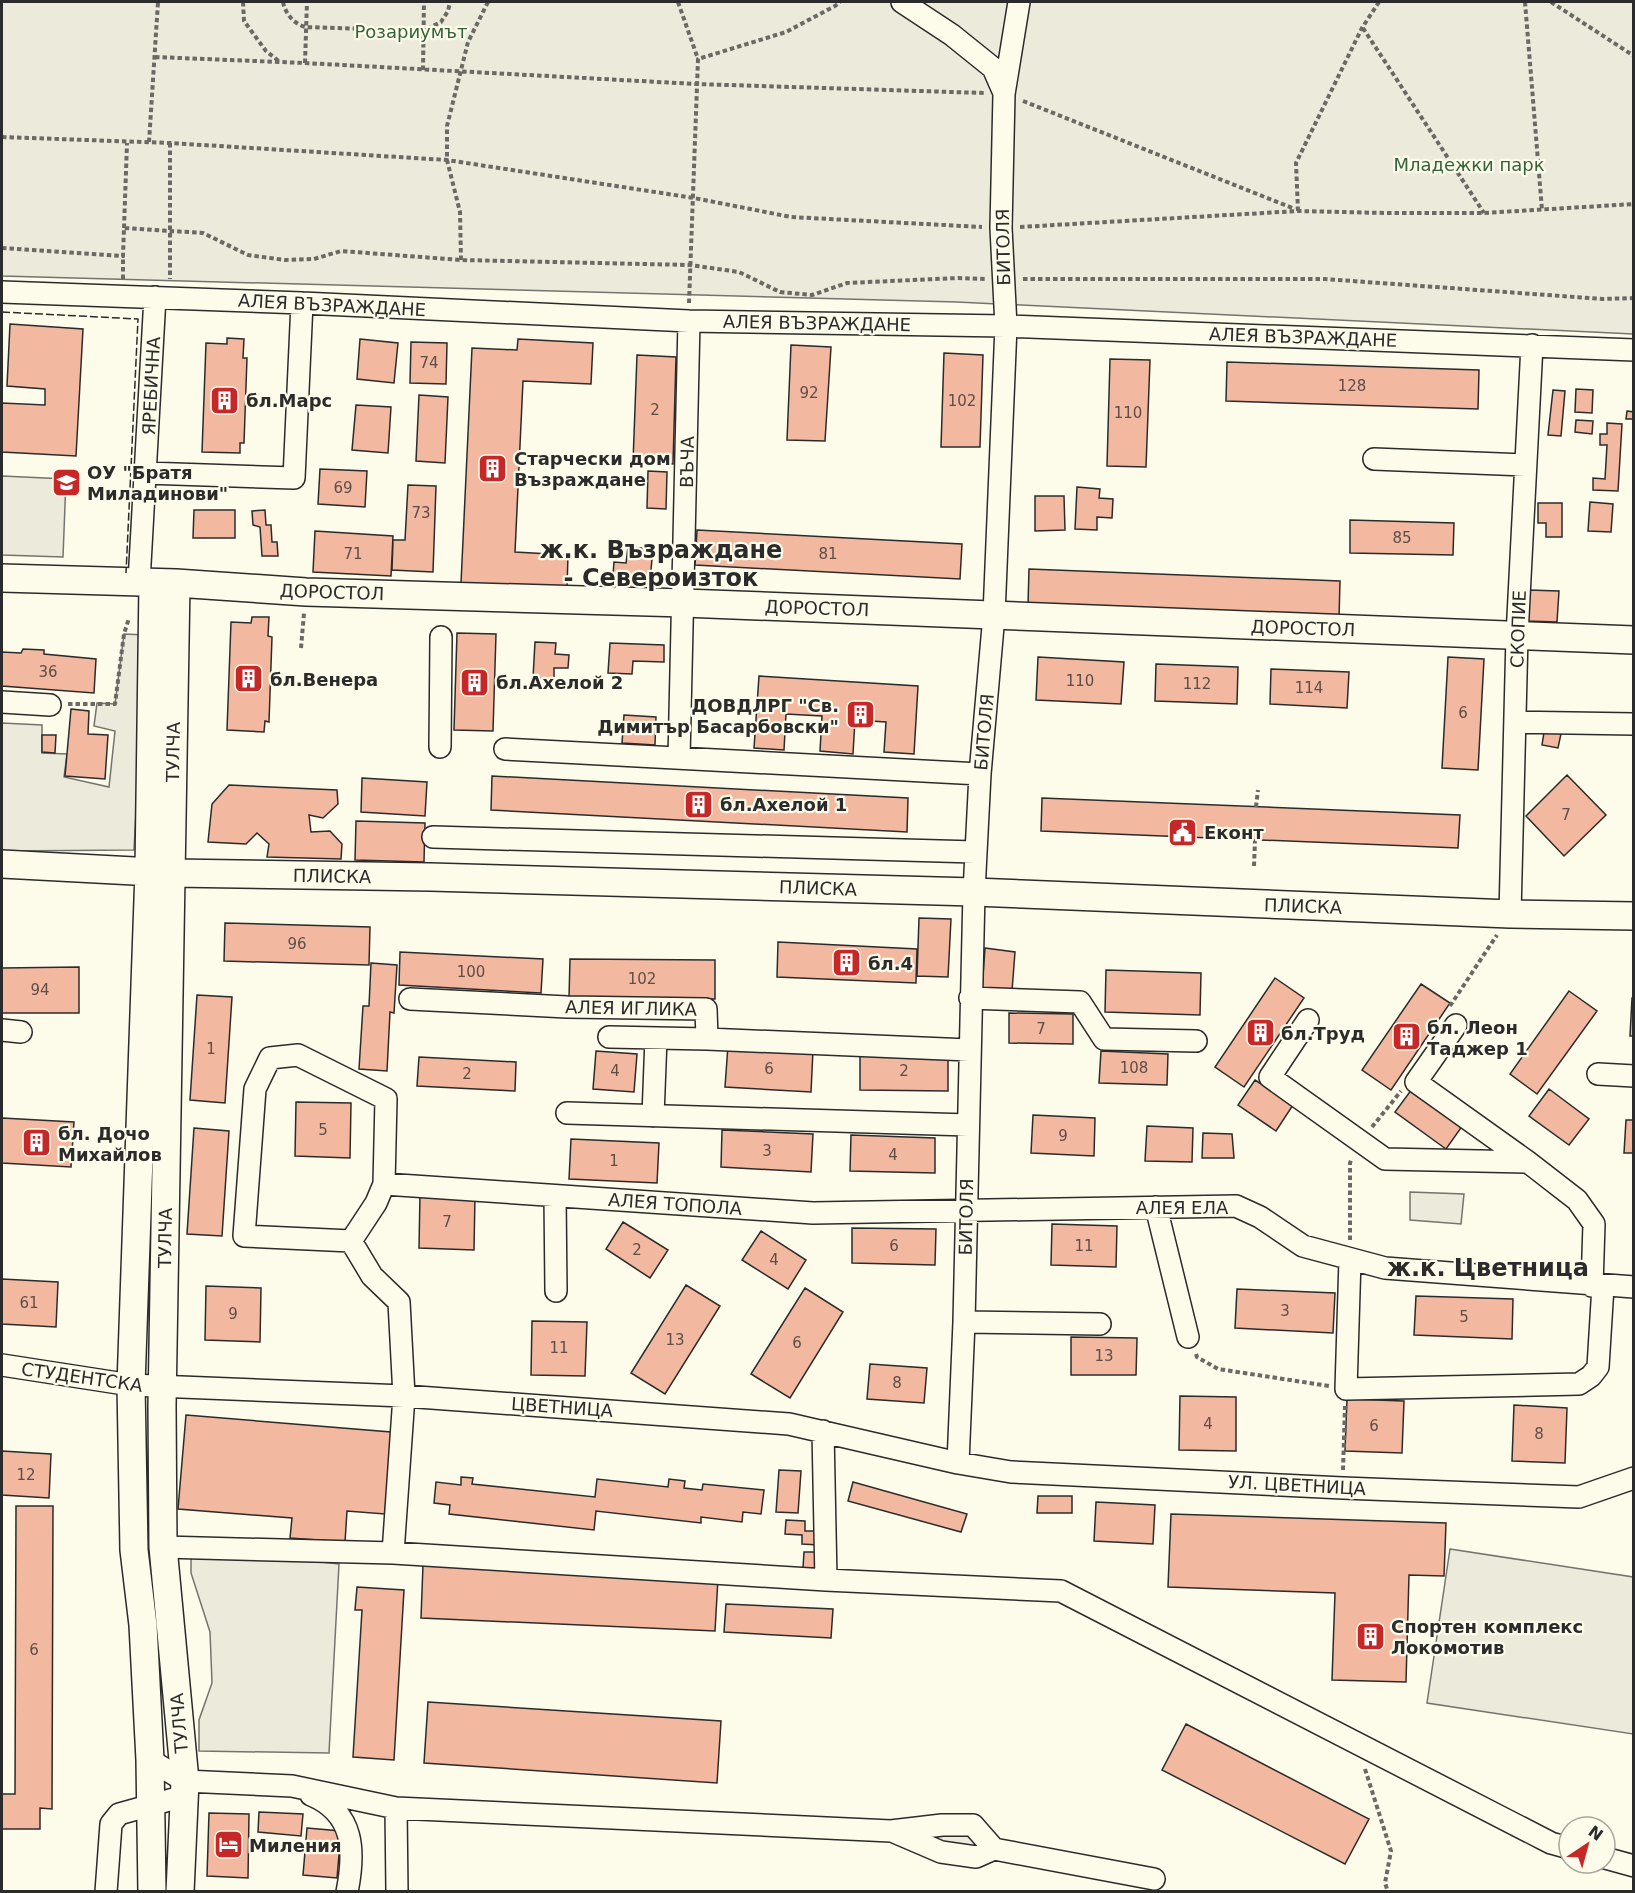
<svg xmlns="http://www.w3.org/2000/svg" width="1635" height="1893" viewBox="0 0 1635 1893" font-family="'DejaVu Sans',sans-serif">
<rect width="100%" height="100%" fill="#fdfbea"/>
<path fill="#ecebdb" stroke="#74746e" stroke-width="1.5" d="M2,2H1633V334L957,302L2,276Z
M2,476L66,479L63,557L2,555Z
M124,634L145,635L134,850L2,851V723L42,725V753L67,754L64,777L109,787L115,731L94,726L97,703L115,704Z
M1410,1192L1464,1194L1461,1224L1410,1220Z
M191,1547L339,1564L329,1753L199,1751V1720L212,1683L210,1632L191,1573Z
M1450,1549L1633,1577V1734L1427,1703Z
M967,1826L985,1851L944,1850L920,1829Z"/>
<path fill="#f2b8a0" stroke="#2b2b2b" stroke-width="1.5" d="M10,324L83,329L76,456L2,452V403L45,405V389L7,386Z
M227,338L244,339L243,358H247L244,443H240V453L202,452L206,343L227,344Z
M360,339L398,343L394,383L357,379Z
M518,339L593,343L591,384L523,381L515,552L568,555L567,588L461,583L472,348L517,350Z
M411,342L447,343L446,384L410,383Z
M791,345L831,347L825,441L787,440Z
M944,353L983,355L980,447H941Z
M637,355L676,357L673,464L633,462Z
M1110,359L1150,360L1146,467L1107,466Z
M1227,362L1479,370L1478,409L1226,401Z
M1576,389L1593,390L1592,413L1575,412Z
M1553,390L1565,391L1561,436L1548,435Z
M419,395L448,397L445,463L416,461Z
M356,405L391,407L388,453L352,450Z
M1627,411L1634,412V419H1626Z
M1576,420L1593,421L1592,434L1575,432Z
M1607,423L1622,424L1618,491L1593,490V478L1605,479L1607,445H1600V434H1607Z
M320,469L367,471L365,507L318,504Z
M648,471L667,472L666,509L647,508Z
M408,485L436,486L433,572L392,570L393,540H405Z
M1077,487L1100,489L1099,498L1113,499L1112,518L1097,517V530L1075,529Z
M1035,496H1064L1065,530L1035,531Z
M1590,502L1613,504L1611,532L1588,531Z
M1538,503H1562V537H1546V523H1538Z
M194,510H235V538H193Z
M265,510L266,525H271L272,542H277L278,556H262L260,527L253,525L252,511Z
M1350,520L1454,523L1453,555L1350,553Z
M697,530L962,544L960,579L695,565Z
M315,531L393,536L391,576L313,572Z
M628,547L653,549L649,590L612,587L614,562L626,563Z
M1029,569L1340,581L1339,618L1028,605Z
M1528,590L1559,591L1557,622L1527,621Z
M252,617H269L268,636L272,637L269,722L265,721L264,732L227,730L231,622L251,623Z
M457,633L496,634L493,731L454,730Z
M535,642L556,643L555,654L569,655L568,668H554V679L533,678Z
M610,643L664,645V662L633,661L632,674L608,673Z
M23,649L44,650V654L96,659L94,693L2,686V652L21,653Z
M1038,657L1124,662L1121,704L1036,700Z
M1448,657L1484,659L1478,770L1442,768Z
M1156,664L1238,667L1237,704L1155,701Z
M1271,669L1349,672L1347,708L1270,704Z
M759,676L918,686L914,754L884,752L886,722L855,720L853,754L820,751L822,716L786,714L784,750L754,748Z
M71,709L89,711L88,734L108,735L105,779L65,776Z
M624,715L656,717L655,745L622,743Z
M1545,726L1562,729L1558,748L1542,745Z
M42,735H56L55,753L42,752Z
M1567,775L1606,815L1564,856L1526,816Z
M492,776L908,798L907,832L491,810Z
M362,778L427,782L425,816L361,812Z
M229,785L337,790L338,804L323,818L309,815L311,832L330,831L342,844L341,859L267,857L269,844L257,833L246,844L208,842L212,804Z
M1042,798L1460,815L1458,848L1041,831Z
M356,821L425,823L424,862L355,860Z
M919,918L951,919L948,977L917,976Z
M225,923L370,927L369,965L224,961Z
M778,942L917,949L916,983L777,977Z
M985,948L1015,952L1012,991L982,989Z
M400,952L543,959L541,993L399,985Z
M570,959L715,960V999L569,998Z
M371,963L397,965L394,1013L390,1012L387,1071L359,1069L363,1006H369Z
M79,967V1013H2V968Z
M1106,970L1201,973L1200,1015L1105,1012Z
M1275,978L1304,998L1244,1087L1215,1067Z
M1421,984L1450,1003L1391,1090L1362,1070Z
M1569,991L1597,1011L1537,1094L1510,1074Z
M197,995L232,997L225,1103L190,1100Z
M1632,998H1634V1036H1630Z
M1009,1013L1073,1014V1044L1009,1043Z
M728,1045L813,1050L811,1092L725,1087Z
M596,1051L637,1054L634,1092L593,1089Z
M1101,1051L1168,1054L1167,1085L1099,1083Z
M860,1052L948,1053V1091L860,1090Z
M419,1057L516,1062L515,1091L417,1086Z
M1255,1080L1293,1105L1276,1131L1238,1105Z
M1412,1089L1463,1125L1446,1149L1395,1112Z
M1549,1089L1589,1119L1569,1145L1529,1116Z
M296,1102L351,1103L350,1158L295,1156Z
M1033,1115L1095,1118L1094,1156L1031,1153Z
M2,1118L74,1122L71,1167L2,1163Z
M1626,1120H1634V1153H1624Z
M1147,1126L1193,1128L1192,1162L1145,1161Z
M194,1128L229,1131L222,1236L187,1234Z
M722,1130L813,1134L811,1172L721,1167Z
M1203,1133L1232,1134L1234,1158H1202Z
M851,1135L935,1138V1173L850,1171Z
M571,1139L659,1143L657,1183L569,1179Z
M420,1194L475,1195L474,1250L419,1248Z
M623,1222L668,1250L650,1278L606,1249Z
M1052,1224L1117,1226L1116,1267L1051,1265Z
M852,1228L936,1229L935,1265L852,1263Z
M761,1231L806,1260L788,1289L742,1260Z
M2,1279L58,1282L56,1327L2,1324Z
M686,1285L720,1306L665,1394L631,1373Z
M206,1286L261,1288L260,1342L205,1340Z
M805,1288L843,1312L790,1398L751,1374Z
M1237,1289L1335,1293L1333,1333L1235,1328Z
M1416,1296L1513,1299L1512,1339L1414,1335Z
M532,1321L587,1322L585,1376L531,1375Z
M1071,1337L1137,1338L1136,1375H1071Z
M870,1364L927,1368L924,1403L867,1399Z
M1180,1396L1236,1397V1451L1179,1450Z
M1347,1399L1404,1401L1402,1453L1345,1451Z
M1514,1405L1567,1408L1565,1463L1512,1461Z
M186,1415L391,1432L385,1514L347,1511L345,1542L290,1538L292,1518L178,1509Z
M2,1451L51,1454L49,1498L2,1495Z
M779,1470L801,1471L798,1513L776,1512Z
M461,1477L473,1478L472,1484L595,1497L597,1479L668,1487L669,1479L685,1481L684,1488L702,1490L703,1484L764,1490L761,1514L743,1512L742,1522L701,1517V1523L596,1511L594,1530L449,1514L450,1505L434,1503L436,1482L461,1485Z
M853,1482L967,1514L961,1532L848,1501Z
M1038,1496H1072V1513H1037Z
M1096,1502L1155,1505L1153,1544L1094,1541Z
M16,1506H53L52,1809L40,1808V1829H2V1794H15Z
M1171,1514L1446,1523L1444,1576L1409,1575L1406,1682L1332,1680L1335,1593L1168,1587Z
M786,1520L805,1521V1531H819V1545L802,1544V1535L785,1534Z
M804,1552H819V1568H803Z
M423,1565L718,1578L715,1631L421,1618Z
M357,1587L404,1590L394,1760L353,1757L362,1610H355Z
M726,1604L833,1609L831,1638L724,1632Z
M428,1702L721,1721L717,1783L424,1763Z
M1186,1724L1369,1819L1345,1864L1162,1770Z
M259,1812L303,1814L301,1836L258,1832Z
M209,1813L249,1814L248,1878L207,1876Z
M307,1828L341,1831L337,1878L303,1875Z"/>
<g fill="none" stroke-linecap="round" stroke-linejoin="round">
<defs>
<path id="minor" d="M902,2L952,35L993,68L1004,93
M2,292L302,303L689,321L1006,326L1634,350
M1374,459L1525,465
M146,473L294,478L302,303
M139,582L155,297
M2,702L50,705
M1515,722L1634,724
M440,747L441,637
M505,749L980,774
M679,758L689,321
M433,837L975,852
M1510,914L1517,636L1532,345
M970,998L1080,1002L1104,1039L1196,1041
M410,999L567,1007L706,1009L707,1039L969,1050
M1308,1020L1270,1077L1385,1159L1528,1162
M1456,1025L1416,1082L1528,1162L1577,1200L1594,1224L1592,1286
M2,1030L21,1032
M609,1037L707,1039
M1598,1074L1634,1076
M567,1113L968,1125
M653,1116L656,1038
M384,1184L386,1099L298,1055L270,1058L255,1089L244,1236L351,1241L376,1203L384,1184L813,1213L1236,1206L1260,1217L1303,1246L1385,1268L1634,1287
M555,1196L556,1291
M1156,1207L1188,1337
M351,1241L372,1276L399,1302L404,1396L393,1553
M1350,1259L1346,1389L1579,1384L1591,1376L1598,1367L1603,1286
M964,1322L1100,1324
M2,1365L131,1385L404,1396L789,1424L958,1463L1011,1472L1343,1488L1579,1497L1634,1478
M823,1431L826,1580
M958,1463L964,1322L974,892L980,774L994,615L1006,326L1001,228L1004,94L1019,2
M163,1547L393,1553L826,1580L1061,1591L1551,1843L1569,1848
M150,1760L185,1781L292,1786L396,1808L891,1831L942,1825H973L994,1849L1154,1879
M311,1795C355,1813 355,1852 347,1892
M396,1808L397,1892
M892,1831L941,1852L976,1857L994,1849
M1605,1858L1634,1866
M106,1892L111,1824L119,1814L184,1796"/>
<path id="major" d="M2,578L176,583L306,592L684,603L1634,640
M176,583L162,1406L163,1547L185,1781L180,1892
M2,864L172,873L430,877L974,892L1510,914L1634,916
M152,1892L150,1760L143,1625L134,1550L131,1385L149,871L153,583"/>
</defs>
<use href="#minor" stroke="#2b2b2b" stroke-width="24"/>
<use href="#major" stroke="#2b2b2b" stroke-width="30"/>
<path stroke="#6a6964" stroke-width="4" stroke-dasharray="4.5 3" stroke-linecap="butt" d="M243,2L244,21L266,51L280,62
M283,2C285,13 294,24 305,27L423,31L441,22L448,11L450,2
M678,2L698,59
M1525,2L1542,210
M1551,2L1634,56
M1363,28L1484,213
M155,57L305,63L696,84L984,93
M305,63L307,2
M423,70L424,2
M1023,101L1295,209
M2,137L170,143L447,160L694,198L791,217L982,227
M149,142L158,2
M170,143V279
M1298,211L1296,163L1362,28L1379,2
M1020,227L1298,211L1385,213H1484L1634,204
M124,228L127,143
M2,248L123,256L124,228L203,233L248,255L285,260L314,259L341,251L461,260L690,265L739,272L780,292L812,295L847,283L958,278L986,279
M461,260L460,212L447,160V126L468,42L488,2
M123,279V256
M1023,279H1324L1603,299L1634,298
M689,303L698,59L786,32L835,6L840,2
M301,648L304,613
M68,704H115L124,634L129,618
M1256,807L1258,790
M1254,866L1255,840
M1450,1006L1497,935
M1372,1127L1401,1091
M1350,1240V1163L1352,1158
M1196,1354L1197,1357L1218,1369L1329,1386
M1343,1470L1345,1406
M1365,1769L1391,1851L1385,1883L1388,1892"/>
<use href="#minor" stroke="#fdfbea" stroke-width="21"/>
<use href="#major" stroke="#fdfbea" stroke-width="27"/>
<path stroke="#2b2b2b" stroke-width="1.5" stroke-dasharray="8 3" stroke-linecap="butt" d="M2,312L138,319L126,573"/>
</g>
<defs>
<symbol id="building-square" viewBox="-11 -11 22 22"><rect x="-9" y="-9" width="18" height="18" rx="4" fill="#c62828" stroke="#fdfbea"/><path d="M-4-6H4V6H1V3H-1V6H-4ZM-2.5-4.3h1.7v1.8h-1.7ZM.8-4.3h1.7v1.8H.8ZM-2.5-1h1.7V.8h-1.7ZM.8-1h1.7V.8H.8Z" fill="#fff"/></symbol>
<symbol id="school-square" viewBox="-11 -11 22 22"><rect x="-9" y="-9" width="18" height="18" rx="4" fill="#c62828" stroke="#fdfbea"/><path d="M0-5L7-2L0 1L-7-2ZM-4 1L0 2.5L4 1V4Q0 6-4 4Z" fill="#fff"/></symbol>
<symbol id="civic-square" viewBox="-11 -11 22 22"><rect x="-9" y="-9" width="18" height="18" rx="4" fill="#c62828" stroke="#fdfbea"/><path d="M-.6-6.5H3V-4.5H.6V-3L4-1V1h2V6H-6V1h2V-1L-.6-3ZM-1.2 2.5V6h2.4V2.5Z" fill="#fff"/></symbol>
<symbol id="hotel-square" viewBox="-11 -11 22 22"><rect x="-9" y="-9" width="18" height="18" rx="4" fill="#c62828" stroke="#fdfbea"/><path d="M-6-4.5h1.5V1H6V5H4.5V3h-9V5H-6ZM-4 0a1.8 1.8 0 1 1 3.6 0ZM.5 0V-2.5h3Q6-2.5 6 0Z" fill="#fff"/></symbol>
</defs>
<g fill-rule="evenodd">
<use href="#building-square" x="208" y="384" width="33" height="33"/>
<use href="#building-square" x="476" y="452" width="33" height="33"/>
<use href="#school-square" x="50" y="466" width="33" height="33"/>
<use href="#building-square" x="232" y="662" width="33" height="33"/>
<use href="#building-square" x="458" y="666" width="33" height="33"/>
<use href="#building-square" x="844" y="698" width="33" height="33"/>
<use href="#building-square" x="682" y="788" width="33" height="33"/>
<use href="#civic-square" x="1166" y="816" width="33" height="33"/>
<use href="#building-square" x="830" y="946" width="33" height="33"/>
<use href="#building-square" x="1244" y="1016" width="33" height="33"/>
<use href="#building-square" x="1390" y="1020" width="33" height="33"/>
<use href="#building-square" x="20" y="1126" width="33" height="33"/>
<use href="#building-square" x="1354" y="1620" width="33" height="33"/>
<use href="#hotel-square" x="212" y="1828" width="33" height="33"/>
</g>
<g text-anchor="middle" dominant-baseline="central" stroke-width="4.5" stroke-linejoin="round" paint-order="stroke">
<g font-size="15" fill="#5d4e48">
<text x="429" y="363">74</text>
<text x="1352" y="386">128</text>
<text x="809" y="393">92</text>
<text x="962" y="401">102</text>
<text x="655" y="410">2</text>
<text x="1128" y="413">110</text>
<text x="343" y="488">69</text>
<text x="421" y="513">73</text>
<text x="1402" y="538">85</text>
<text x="353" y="554">71</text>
<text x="828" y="554">81</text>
<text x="48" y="672">36</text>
<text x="1080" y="681">110</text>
<text x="1197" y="684">112</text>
<text x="1309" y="688">114</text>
<text x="1463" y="713">6</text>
<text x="1566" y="815">7</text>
<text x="297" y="944">96</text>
<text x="471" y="972">100</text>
<text x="642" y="979">102</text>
<text x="40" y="990">94</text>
<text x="1041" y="1029">7</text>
<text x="211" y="1049">1</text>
<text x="1134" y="1068">108</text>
<text x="769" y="1069">6</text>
<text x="615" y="1071">4</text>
<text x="904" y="1071">2</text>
<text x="467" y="1074">2</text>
<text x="323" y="1130">5</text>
<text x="1063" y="1136">9</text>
<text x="767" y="1151">3</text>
<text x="893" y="1155">4</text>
<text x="614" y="1161">1</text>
<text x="447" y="1222">7</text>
<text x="894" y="1246">6</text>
<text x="1084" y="1246">11</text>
<text x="637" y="1250">2</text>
<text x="774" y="1260">4</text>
<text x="29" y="1303">61</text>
<text x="1285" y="1311">3</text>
<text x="233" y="1314">9</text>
<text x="1464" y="1317">5</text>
<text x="675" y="1340">13</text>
<text x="797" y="1343">6</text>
<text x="559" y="1348">11</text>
<text x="1104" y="1356">13</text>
<text x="897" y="1383">8</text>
<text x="1208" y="1424">4</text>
<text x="1374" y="1426">6</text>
<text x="1539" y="1434">8</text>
<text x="26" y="1475">12</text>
<text x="34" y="1650">6</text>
</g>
<g font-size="18" fill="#34623c" stroke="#fdfbea">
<text x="411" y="31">Розариумът</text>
<text x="1469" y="164">Младежки парк</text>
</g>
<g font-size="18" fill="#2b2b2b" stroke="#fdfbea">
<text transform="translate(1003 247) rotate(-91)">БИТОЛЯ</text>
<text transform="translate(332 305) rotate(3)">АЛЕЯ ВЪЗРАЖДАНЕ</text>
<text transform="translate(817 323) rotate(1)">АЛЕЯ ВЪЗРАЖДАНЕ</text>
<text transform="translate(1303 337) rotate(2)">АЛЕЯ ВЪЗРАЖДАНЕ</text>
<text transform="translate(151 386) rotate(-87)">ЯРЕБИЧНА</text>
<text transform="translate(687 462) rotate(-89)">ВЪЧА</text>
<text transform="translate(332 592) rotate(2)">ДОРОСТОЛ</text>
<text transform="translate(817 608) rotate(2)">ДОРОСТОЛ</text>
<text transform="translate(1303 628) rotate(2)">ДОРОСТОЛ</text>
<text transform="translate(1518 629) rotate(-88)">СКОПИЕ</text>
<text transform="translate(984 732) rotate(-85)">БИТОЛЯ</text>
<text transform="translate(173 752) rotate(-89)">ТУЛЧА</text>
<text transform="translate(332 876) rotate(1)">ПЛИСКА</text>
<text transform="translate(818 888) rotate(2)">ПЛИСКА</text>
<text transform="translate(1303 906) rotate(2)">ПЛИСКА</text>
<text transform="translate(631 1008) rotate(1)">АЛЕЯ ИГЛИКА</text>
<text transform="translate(675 1204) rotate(4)">АЛЕЯ ТОПОЛА</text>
<text x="1182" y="1207">АЛЕЯ ЕЛА</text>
<text transform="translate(966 1217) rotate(-89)">БИТОЛЯ</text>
<text transform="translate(165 1238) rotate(-89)">ТУЛЧА</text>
<text transform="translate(82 1377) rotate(8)">СТУДЕНТСКА</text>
<text transform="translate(562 1407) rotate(4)">ЦВЕТНИЦА</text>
<text transform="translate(1297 1485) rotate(3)">УЛ. ЦВЕТНИЦА</text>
<text transform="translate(179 1723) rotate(-95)">ТУЛЧА</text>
</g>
<g font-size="18" font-weight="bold" fill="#2b2b2b" stroke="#fdfbea" text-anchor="start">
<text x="246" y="400">бл.Марс</text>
<text x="514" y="458">Старчески дом<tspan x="514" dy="21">Възраждане</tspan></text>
<text x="87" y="472">ОУ "Братя<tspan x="87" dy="21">Миладинови"</tspan></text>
<text x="270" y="679">бл.Венера</text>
<text x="496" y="682">бл.Ахелой 2</text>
<text x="839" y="705" text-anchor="end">ДОВДЛРГ "Св.<tspan x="839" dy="21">Димитър Басарбовски"</tspan></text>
<text x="720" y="804">бл.Ахелой 1</text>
<text x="1204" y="832">Еконт</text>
<text x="868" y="963">бл.4</text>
<text x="1427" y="1027">бл. Леон<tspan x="1427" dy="21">Таджер 1</tspan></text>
<text x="1281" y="1033">бл.Труд</text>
<text x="58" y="1133">бл. Дочо<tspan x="58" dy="21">Михайлов</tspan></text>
<text x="1391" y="1626">Спортен комплекс<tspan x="1391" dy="21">Локомотив</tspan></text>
<text x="249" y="1845">Миления</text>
</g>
<g font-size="24" font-weight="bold" fill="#2b2b2b" stroke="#fdfbea">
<text x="661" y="550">ж.к. Възраждане<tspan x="661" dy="28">- Североизток</tspan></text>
<text x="1488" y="1268">ж.к. Цветница</text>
</g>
</g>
<rect width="1635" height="1893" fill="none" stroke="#2b2b2b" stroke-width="6"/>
<g transform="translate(1587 1845) rotate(36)"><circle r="28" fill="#fdfbea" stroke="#a9a89e" stroke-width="1.5"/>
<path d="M0-4.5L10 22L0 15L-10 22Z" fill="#c62828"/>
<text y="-9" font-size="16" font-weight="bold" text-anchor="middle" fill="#2b2b2b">N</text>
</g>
</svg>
